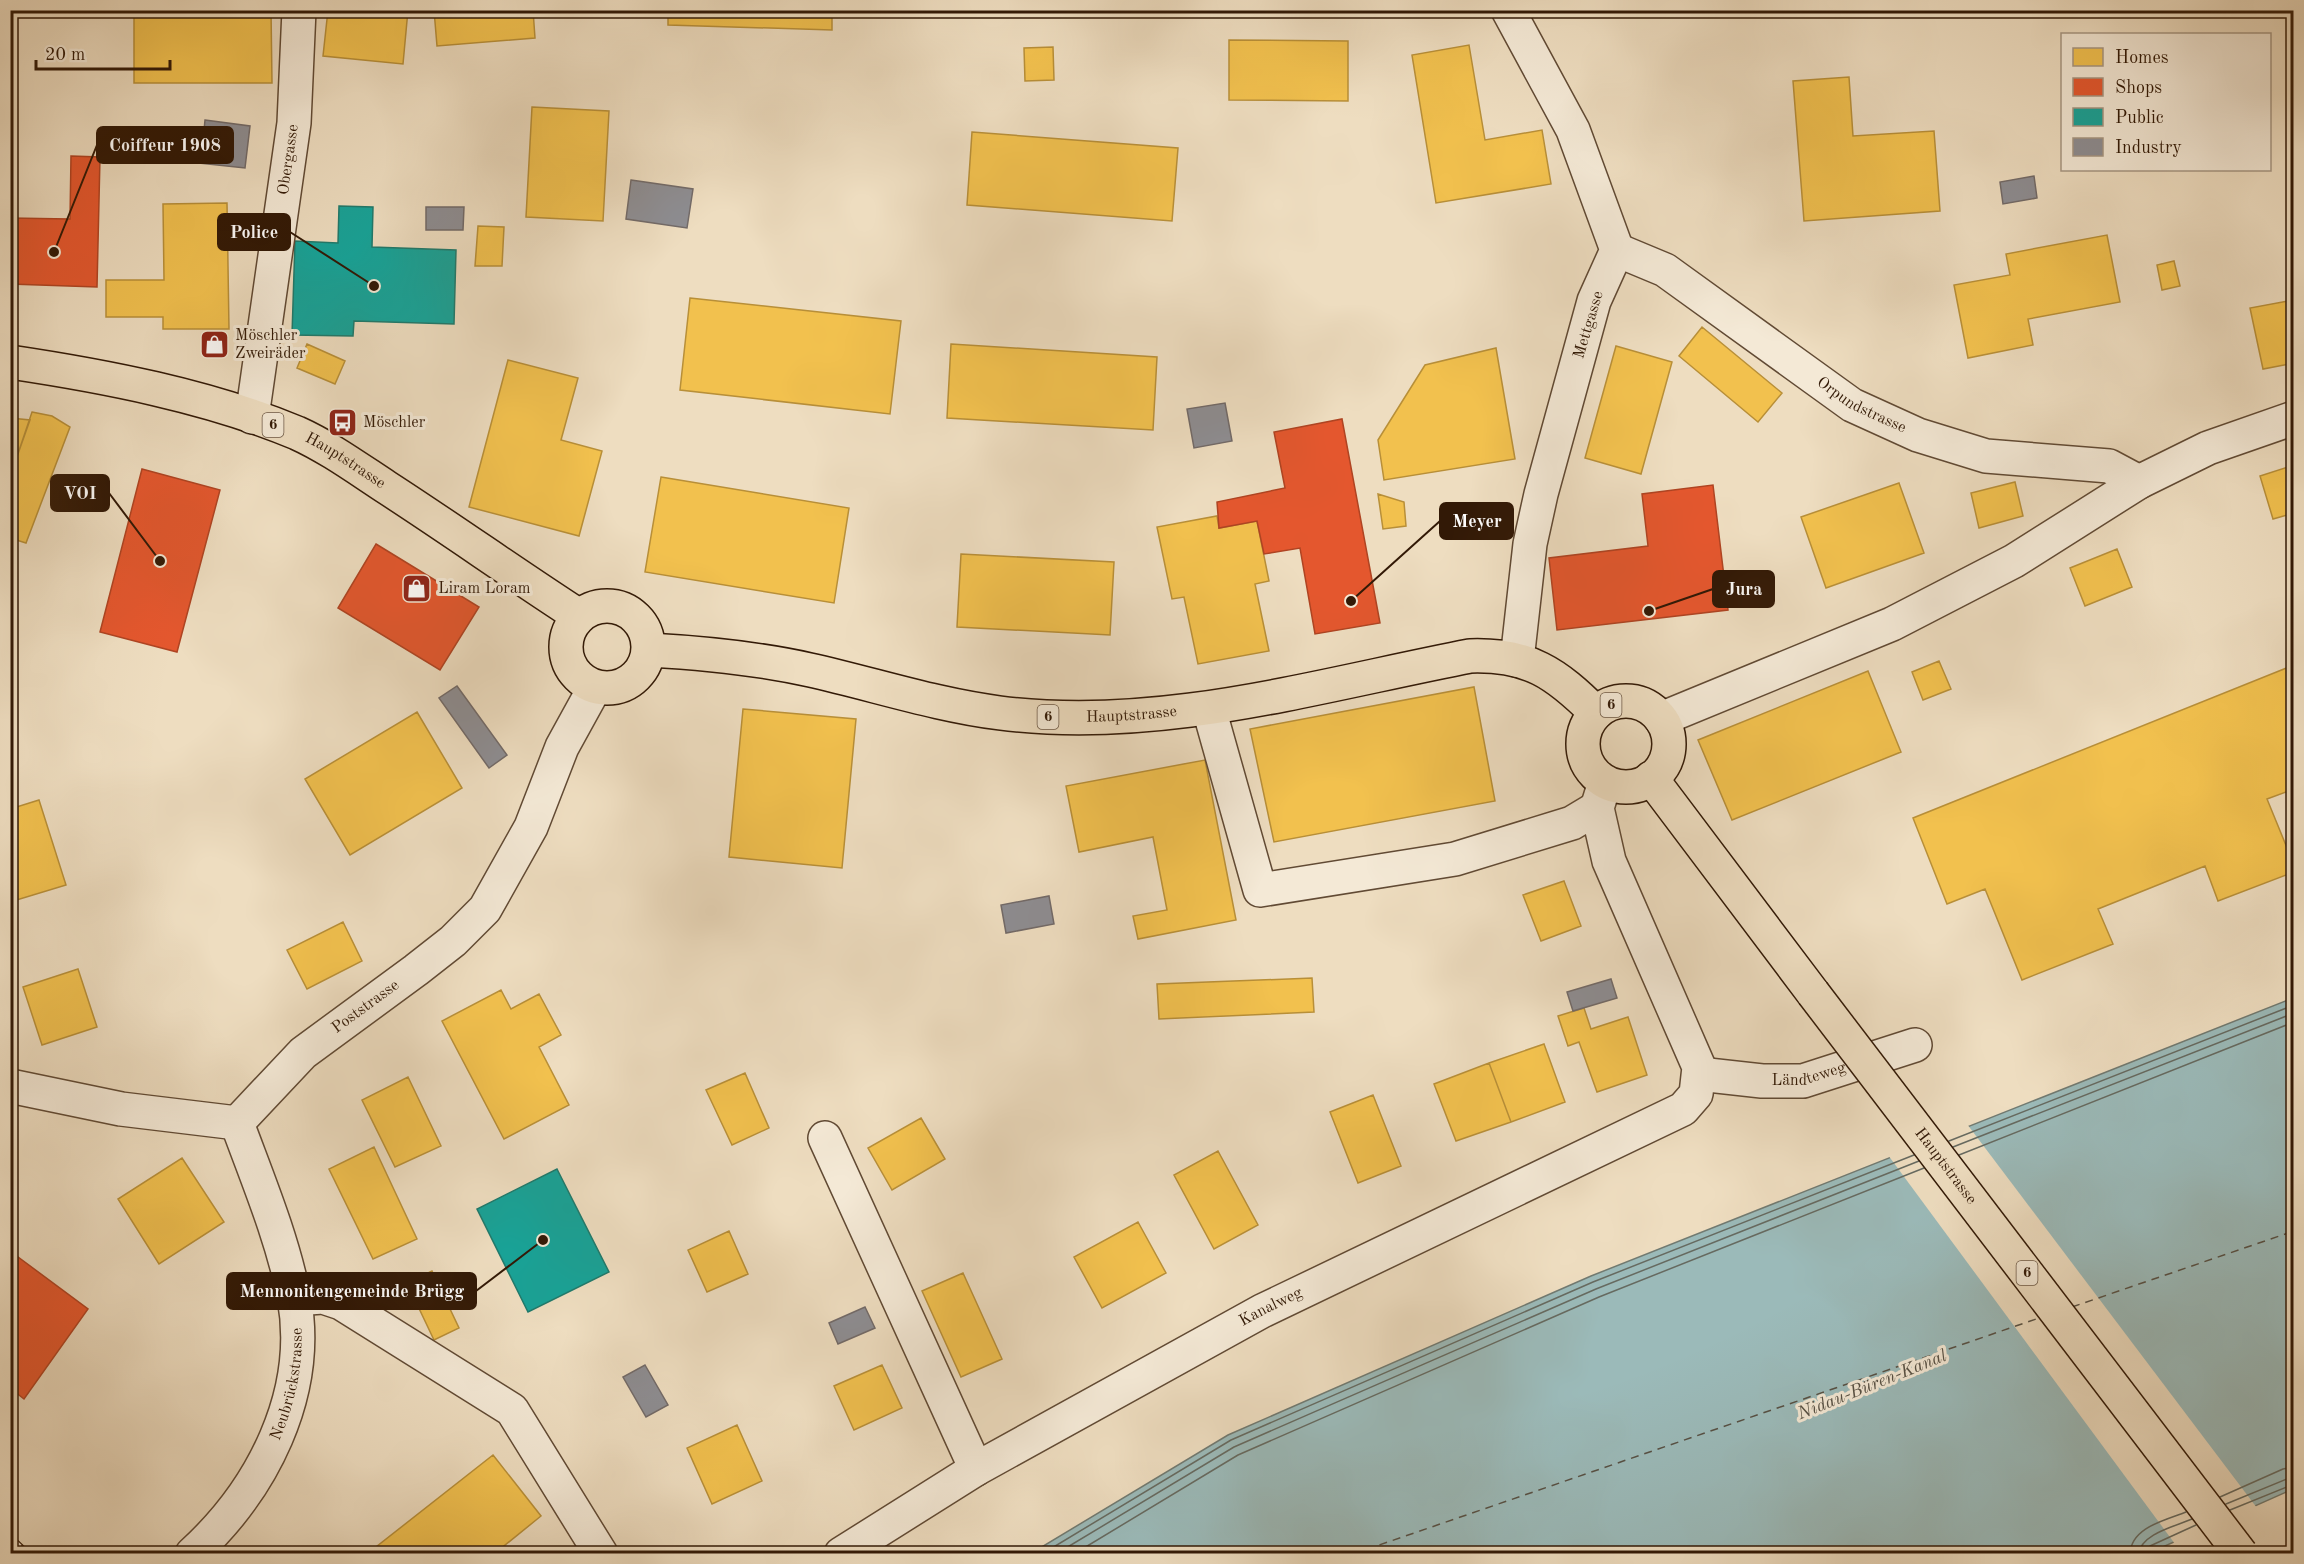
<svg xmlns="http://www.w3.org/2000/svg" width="2304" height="1564" viewBox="0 0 2304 1564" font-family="'Old Standard TT',serif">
<rect width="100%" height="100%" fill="#eeddc0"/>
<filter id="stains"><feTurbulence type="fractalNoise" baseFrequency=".00333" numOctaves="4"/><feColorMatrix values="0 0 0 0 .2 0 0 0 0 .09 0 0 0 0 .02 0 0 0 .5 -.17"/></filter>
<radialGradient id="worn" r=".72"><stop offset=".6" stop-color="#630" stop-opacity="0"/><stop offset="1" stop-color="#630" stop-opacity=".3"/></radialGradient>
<path fill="#9bbab9" stroke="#717a71" stroke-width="1.5" d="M2293,998V1489L2147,1554H1030L1228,1435L1591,1276Z"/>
<path fill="#eeddc0" d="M1967,1124L2257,1508L2175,1544L1888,1155Z"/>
<path fill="#f2c14e" stroke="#b88f38" stroke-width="1.5" d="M134,10H271L272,83H134Z
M328,10H408L403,64L323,56Z
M434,10H533L535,38L437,46Z
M668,10H832V30L668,25Z
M1229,40L1348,41V101L1229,100Z
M1469,45L1485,140L1542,130L1551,184L1436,203L1412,55Z
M1053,47L1054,80L1025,81L1024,48Z
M1849,77L1853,136L1934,131L1940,211L1804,221L1793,81Z
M532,107L609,111L603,221L526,217Z
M972,132L1178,148L1172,221L967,205Z
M227,203L229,329H163V317H106V280H164L163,204Z
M478,226L504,227L502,266H475Z
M2107,235L2120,302L2028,319L2033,345L1968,358L1954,285L2010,275L2006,254Z
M2174,261L2180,286L2162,290L2157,265Z
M690,298L901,321L890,414L680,390Z
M2294,300V363L2263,369L2250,308Z
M1702,327L1782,393L1758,422L1679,356Z
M307,344L345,361L335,384L297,368Z
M951,344L1157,357L1153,430L947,418Z
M1616,346L1672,362L1641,474L1585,458Z
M1496,348L1515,459L1384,480L1378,440L1425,365Z
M508,360L578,378L561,440L602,451L579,536L469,507Z
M32,412L52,416L70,427L26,543L10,538V477Z
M10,418L30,420L13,468H10Z
M2294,465V513L2273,519L2260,476Z
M661,477L849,508L834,603L645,572Z
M2015,482L2023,516L1979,528L1971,493Z
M1899,483L1924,553L1826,588L1801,517Z
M1378,494L1404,502L1406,526L1383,529Z
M1217,516L1219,528L1257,521L1269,581L1255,584L1269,651L1198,664L1184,597L1172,599L1157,527Z
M2117,549L2132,587L2085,606L2070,568Z
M961,554L1114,562L1110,635L957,627Z
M1939,661L1951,689L1923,700L1912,672Z
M2294,665V789L2267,799L2294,865V872L2218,901L2205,866L2098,909L2113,944L2022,980L1985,889L1947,904L1913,818Z
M1868,671L1901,752L1732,820L1698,740Z
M1474,687L1495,801L1274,842L1250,729Z
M743,709L856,719L842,868L729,857Z
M417,712L462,788L350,855L305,779Z
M1205,760L1236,920L1138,939L1133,916L1167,910L1153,837L1079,852L1066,786Z
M39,800L66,885L10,902V809Z
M1564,881L1581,926L1541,941L1523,895Z
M343,922L362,961L307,989L287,950Z
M78,969L97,1027L42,1045L23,987Z
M1312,978L1314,1012L1159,1019L1157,984Z
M501,990L511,1009L539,994L561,1035L539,1047L569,1105L504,1139L442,1021Z
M1584,1008L1591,1029L1628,1017L1647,1075L1597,1092L1579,1042L1568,1046L1558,1016Z
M1544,1044L1565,1102L1511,1122L1489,1063Z
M1489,1063L1511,1122L1456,1141L1434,1084Z
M745,1073L769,1128L732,1145L706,1090Z
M408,1077L441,1146L395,1167L362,1100Z
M1373,1095L1401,1166L1358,1183L1330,1112Z
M921,1118L945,1159L892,1190L868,1148Z
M374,1147L417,1239L373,1259L329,1169Z
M1218,1151L1258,1225L1214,1249L1174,1175Z
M182,1158L224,1222L159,1264L118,1199Z
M1138,1222L1166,1273L1102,1308L1074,1257Z
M729,1231L748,1274L707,1292L688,1250Z
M432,1271L459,1328L434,1340L407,1283Z
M963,1273L1002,1359L961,1377L922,1291Z
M882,1365L902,1408L854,1430L834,1386Z
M737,1425L762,1481L712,1504L687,1448Z
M493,1455L541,1516L494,1554H367Z"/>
<path fill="#e4572e" stroke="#af4422" stroke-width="1.5" d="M71,156L100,157L97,287L10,284V218L70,219Z
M1342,419L1380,623L1315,634L1300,548L1264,554L1257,521L1219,528L1217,502L1285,488L1274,432Z
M142,469L220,490L177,652L100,632Z
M1713,485L1728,610L1557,630L1549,558L1648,546L1642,494Z
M376,544L479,607L440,670L338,608Z
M10,1251L88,1309L24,1399L10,1388Z"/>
<path fill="#17a398" stroke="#1f7a6c" stroke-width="1.5" d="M339,206L373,207L372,247L456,250L454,324L354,321L353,336L292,335L295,241L338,243Z
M557,1169L609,1272L528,1312L477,1209Z"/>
<path fill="#8d8d92" stroke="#726a68" stroke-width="1.5" d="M205,120L250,126L245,168L171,160L174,138L203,141Z
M2034,176L2037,198L2003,204L2000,182Z
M631,180L693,189L687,228L626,219Z
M426,207H464L463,230H426Z
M1225,403L1232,441L1194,448L1187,409Z
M457,686L507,755L489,768L439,698Z
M1049,896L1054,924L1006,933L1001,905Z
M1611,979L1617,998L1573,1011L1567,992Z
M865,1307L875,1328L838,1344L829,1323Z
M645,1365L668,1405L646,1417L623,1377Z"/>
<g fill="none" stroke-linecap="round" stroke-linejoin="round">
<path stroke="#666a60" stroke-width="1.5" d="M1949,1141L2294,1005
M1953,1147L2294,1013
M1959,1155L2294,1022
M2220,1497L2283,1469L2294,1467
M2226,1504L2294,1476
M2230,1510L2294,1484
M1042,1554L1231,1440L1593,1282L1914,1155
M1056,1554L1234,1447L1596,1289L1919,1161
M1074,1554L1238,1455L1599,1297L1924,1168
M2130,1554C2131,1527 2166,1520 2186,1512
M2139,1554C2140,1534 2176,1526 2192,1519
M2146,1554L2150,1546L2196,1525"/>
<path stroke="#575145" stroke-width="1.5" stroke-dasharray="8 6" stroke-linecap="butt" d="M2072,1307L2294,1231
M1353,1554L2042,1317"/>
<defs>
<g id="minor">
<path d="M1508,10L1573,130L1617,250L1594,301L1541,494L1530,544L1517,660"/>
<path id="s1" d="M1617,250L1665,270L1852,405L1918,435L1986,456L2109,466L2139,482"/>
<path id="s2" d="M252,417L294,123L299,10"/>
<path d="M1209,709L1260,890L1455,859L1572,823L1597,808"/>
<path d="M1661,719L1892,624L2014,561L2139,482L2208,448L2294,418"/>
<path id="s3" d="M1699,1074L1762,1081H1803L1915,1045"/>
<path d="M10,1086L121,1109L237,1123"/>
<path id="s4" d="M237,1123L303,1053L416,970L453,941L485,909L531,827L562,747L595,687"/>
<path d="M825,1138L976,1469"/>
<path d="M294,1299L323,1297L341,1303L512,1410L601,1554"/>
<path id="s5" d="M192,1554C262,1490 312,1394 294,1297C282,1237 258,1180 237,1123"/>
<path id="s6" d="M841,1554L976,1469L1262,1311L1683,1109L1696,1094L1699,1067L1609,861L1597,808L1605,782"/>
</g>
<g id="major">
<path id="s7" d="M10,362C104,376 209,396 297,433C328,447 357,468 386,487C451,529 514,574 579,616"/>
<circle cx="607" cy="647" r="41"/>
<path id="s8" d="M649,650C703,653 757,658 810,670C873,684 936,705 1000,713C1159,733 1315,686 1470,656C1529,654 1556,673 1596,713"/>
<circle cx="1626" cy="744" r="43"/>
<path d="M1651,778L1813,993"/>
</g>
</defs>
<use href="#minor" stroke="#614a34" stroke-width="36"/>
<use href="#major" stroke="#321906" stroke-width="36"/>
<use href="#minor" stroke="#f4e9d6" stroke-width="33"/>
<use href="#major" stroke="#eeddc0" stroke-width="33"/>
<defs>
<path id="rail" d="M10,1537L28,1554"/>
</defs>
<use href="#rail" stroke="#321906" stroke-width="7"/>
<use href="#rail" stroke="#f4e9d6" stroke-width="4.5" stroke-dasharray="14" stroke-linecap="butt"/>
<defs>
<g id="major-bridge">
<path id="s9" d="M1813,993L2241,1554"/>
</g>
</defs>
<use href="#major-bridge" stroke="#321906" stroke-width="36" stroke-linecap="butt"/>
<use href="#major-bridge" stroke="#eeddc0" stroke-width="33"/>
</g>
<defs>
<symbol id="shop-square" viewBox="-11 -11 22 22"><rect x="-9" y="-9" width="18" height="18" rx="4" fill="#8f2418" stroke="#f4e9d6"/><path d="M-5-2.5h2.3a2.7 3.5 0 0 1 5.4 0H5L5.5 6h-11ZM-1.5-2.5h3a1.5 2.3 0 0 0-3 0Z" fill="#fff"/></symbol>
<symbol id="bus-square" viewBox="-11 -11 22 22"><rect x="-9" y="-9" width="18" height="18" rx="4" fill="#8f2418" stroke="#f4e9d6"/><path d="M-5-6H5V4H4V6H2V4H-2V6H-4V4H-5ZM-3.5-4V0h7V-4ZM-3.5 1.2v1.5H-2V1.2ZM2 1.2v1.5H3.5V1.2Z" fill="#fff"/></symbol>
</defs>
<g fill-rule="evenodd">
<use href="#shop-square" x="198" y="328" width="33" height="33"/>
<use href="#bus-square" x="326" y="406" width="33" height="33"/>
<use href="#shop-square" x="400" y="572" width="33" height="33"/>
</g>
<g text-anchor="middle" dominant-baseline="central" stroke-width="6" stroke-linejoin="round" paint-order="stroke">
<g fill="#f4e9d6" stroke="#6c5744" stroke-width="1.5">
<rect x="262.5" y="413" width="21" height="24" rx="4.5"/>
<rect x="1600.5" y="693" width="21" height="24" rx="4.5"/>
<rect x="1037.5" y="705" width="21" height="24" rx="4.5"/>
<rect x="2016.5" y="1261" width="21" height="24" rx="4.5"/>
</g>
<g font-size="15" font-weight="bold" fill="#321906">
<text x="273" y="425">6</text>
<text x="1611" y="705">6</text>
<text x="1048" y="717">6</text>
<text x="2027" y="1273">6</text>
</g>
<g font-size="16" fill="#321906" stroke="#f4e9d6">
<text stroke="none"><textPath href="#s2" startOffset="260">Obergasse</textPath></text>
<text transform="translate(1589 325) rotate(-73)">Mettgasse</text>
<text stroke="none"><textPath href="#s1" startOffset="291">Orpundstrasse</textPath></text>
<text stroke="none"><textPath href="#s7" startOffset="352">Hauptstrasse</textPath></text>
<text stroke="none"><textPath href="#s8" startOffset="489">Hauptstrasse</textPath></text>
<text stroke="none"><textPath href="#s4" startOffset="174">Poststrasse</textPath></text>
<text stroke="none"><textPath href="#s3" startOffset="111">Ländteweg</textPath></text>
<text stroke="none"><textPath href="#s9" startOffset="218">Hauptstrasse</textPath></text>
<text stroke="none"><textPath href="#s6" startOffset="496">Kanalweg</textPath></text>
<text stroke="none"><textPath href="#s5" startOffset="200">Neubrückstrasse</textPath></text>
</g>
<g font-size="16" fill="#321906" stroke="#f4e9d6" text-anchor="start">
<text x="235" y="336">Möschler<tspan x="235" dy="18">Zweiräder</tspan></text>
<text x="363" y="423">Möschler</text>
<text x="438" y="589">Liram Loram</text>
</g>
<g font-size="18" font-style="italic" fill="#575145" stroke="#f4e9d6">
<text transform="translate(1872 1385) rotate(-22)">Nidau-Büren-Kanal</text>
</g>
</g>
<path fill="none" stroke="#321906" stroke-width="2" d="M54 252L97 145M374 286L290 232M160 561L109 493M1351 601L1440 521M1649 611L1713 589M543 1240L476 1291"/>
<g fill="#321906" stroke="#f4e9d6" stroke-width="2">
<circle cx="54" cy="252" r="6"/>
<circle cx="374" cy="286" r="6"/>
<circle cx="160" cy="561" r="6"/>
<circle cx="1351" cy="601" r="6"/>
<circle cx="1649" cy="611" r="6"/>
<circle cx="543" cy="1240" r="6"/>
</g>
<g fill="#321906" stroke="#321906" stroke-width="2">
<rect x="97" y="127" width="136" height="36" rx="6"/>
<rect x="218" y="214" width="72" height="36" rx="6"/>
<rect x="51" y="475" width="58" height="36" rx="6"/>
<rect x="1440" y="503" width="73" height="36" rx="6"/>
<rect x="1713" y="571" width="61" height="36" rx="6"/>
<rect x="227" y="1273" width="249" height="36" rx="6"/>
</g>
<g font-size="18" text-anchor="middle" font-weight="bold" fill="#fff">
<text x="165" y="151">Coiffeur 1908</text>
<text x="254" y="238">Police</text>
<text x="80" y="499">VOI</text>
<text x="1477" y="527">Meyer</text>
<text x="1744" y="595">Jura</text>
<text x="352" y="1297">Mennonitengemeinde Brügg</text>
</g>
<rect width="2304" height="1564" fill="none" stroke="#eeddc0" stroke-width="36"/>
<rect x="12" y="12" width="2280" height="1540" fill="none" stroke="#321906" stroke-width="3"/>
<rect x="18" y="18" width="2268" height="1528" fill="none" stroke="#321906" stroke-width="1.5"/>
<rect x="2061" y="33" width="210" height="138" fill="#f4e9d6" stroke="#a69683" stroke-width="1.5"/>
<rect x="2073" y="48" width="30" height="18" fill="#f2c14e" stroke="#a69683" stroke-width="1.5"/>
<text x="2115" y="63" font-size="18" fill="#321906">Homes</text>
<rect x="2073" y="78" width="30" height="18" fill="#e4572e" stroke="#a69683" stroke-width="1.5"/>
<text x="2115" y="93" font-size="18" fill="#321906">Shops</text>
<rect x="2073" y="108" width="30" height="18" fill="#17a398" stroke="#a69683" stroke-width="1.5"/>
<text x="2115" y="123" font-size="18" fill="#321906">Public</text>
<rect x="2073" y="138" width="30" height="18" fill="#8d8d92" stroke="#a69683" stroke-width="1.5"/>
<text x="2115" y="153" font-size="18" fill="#321906">Industry</text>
<path d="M36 60v9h134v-9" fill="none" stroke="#321906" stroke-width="3"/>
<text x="45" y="60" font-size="18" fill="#321906" stroke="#f4e9d6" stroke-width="4.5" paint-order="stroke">20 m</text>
<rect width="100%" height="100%" filter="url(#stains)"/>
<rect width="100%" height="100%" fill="url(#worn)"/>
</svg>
